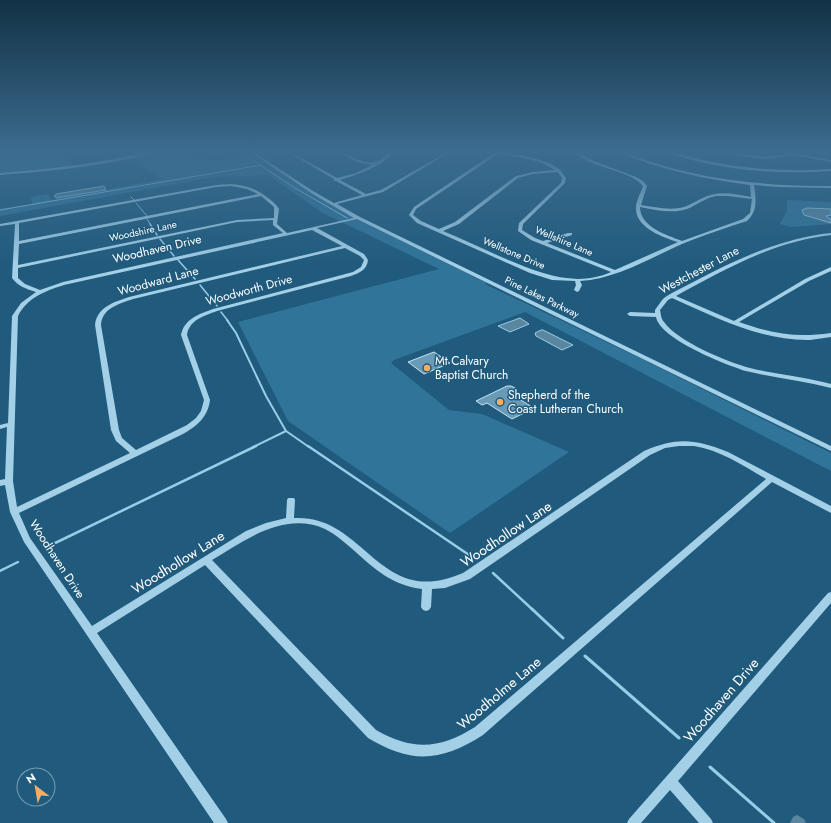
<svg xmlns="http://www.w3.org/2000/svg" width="831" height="823" viewBox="0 0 831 823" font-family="Jost,sans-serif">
<rect width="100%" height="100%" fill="#205b7d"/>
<path fill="#307499" d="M0,151H58L62,155L66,156L73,165L0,173Z
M167,151H190L195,155L204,156L211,161L238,157L230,151H248L305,189L351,215L487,283L485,284L644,360L831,453V471L525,312L394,360L391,363L449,410L482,414L569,452L450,533L288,421L238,322L439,269L323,213L268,175L218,177L198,180L0,216V209L32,204L31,197L48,194L51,200L162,179L136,162L139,160L136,157Z
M787,200L831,202V224L791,227L780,224L787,211Z"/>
<path fill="#5a869f" stroke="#96cde8" d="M104,186L106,190L56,198L54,196L56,194Z
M807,208L831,209V215L826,216L831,220V223L804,215L802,210Z
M520,318L529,324L510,332L498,326Z
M541,330H543L573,345L562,350L536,336L535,333Z"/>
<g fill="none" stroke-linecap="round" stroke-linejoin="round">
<path stroke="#96cde8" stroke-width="1" d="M239,151L295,188L347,218
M131,197L134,200
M136,203L147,216
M0,210L261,165
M147,219L151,225"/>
<path stroke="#96cde8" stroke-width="1.5" d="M150,224L157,235
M160,239L174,256
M178,260L195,279
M200,285L217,306
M221,312L228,321"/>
<path stroke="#96cde8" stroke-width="2" d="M227,320L236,333L266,396L286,431L309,447
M253,447L286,431"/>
<path stroke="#96cde8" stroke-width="2.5" d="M308,446L475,559
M51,545L256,446
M0,571L18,562
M493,573L533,610"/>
<path stroke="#96cde8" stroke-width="3" d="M532,609L563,638
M585,656L679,738
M710,767L774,823"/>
<path fill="#5a869f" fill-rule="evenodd" d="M797,815L804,819L806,823H790L793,817Z"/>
</g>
<path fill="#699bb6" stroke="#c6e5f5" d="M434,352L450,363L424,374L408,362Z
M507,386H511L517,389L509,393L534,408L512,419L487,403L482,405L476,401Z"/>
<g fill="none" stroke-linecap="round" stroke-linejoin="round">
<path fill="#a3cfe7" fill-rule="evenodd" d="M155,151H160C149,156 135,157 124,160C83,168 41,172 0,175V173C52,169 104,162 155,151Z
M249,151H252L313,191L334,203L362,195L336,181H334V179L286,151H289L337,178L356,173L372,165L357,162L338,151H341C356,159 372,170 387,155V151H389L391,155C379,168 356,175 340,180L366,194L381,190L449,151H452L383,192L337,204L360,217L831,446V451L357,219L317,228L364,254L368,260C367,270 359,273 351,276L217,311C204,316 189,320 187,335L210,400C208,417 197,426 183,434L19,513L30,538L92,626L246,531L266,523L286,518L287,500L288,498H294L295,500L294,518C366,514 378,610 463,573L644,451C678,437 694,439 728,452L831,506V513L772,482L483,735C441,762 411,764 368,738L205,565L97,633L226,819L228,823H214L24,542L10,512L5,485L0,486V480L5,479L7,427L0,429V425L8,423L12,316L21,303L36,292C26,289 18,286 12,278L15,224L0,226V224L216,185C236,183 252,185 268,198C272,201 276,204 279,209L277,224L287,233L354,218L311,193ZM231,186L247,189L258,194L19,241V223L216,187ZM261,196L274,207V218L237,220L18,265L19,244ZM273,220V225L283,233L63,282L40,290L25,284L18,278V268L237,222ZM312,230L342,246L129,297C114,302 97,307 95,325L111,430L116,441L130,453L17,507L13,481L18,316C27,298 45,291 64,285ZM345,248L360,256L364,260L361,267L353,272L213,309C199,314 184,319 181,335L204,400L201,411L196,418L187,425L136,450L122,438L119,430L101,325C102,308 119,304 133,299ZM679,446C684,446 689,446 694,446C720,450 744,466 766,479L475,727C440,749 413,751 376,730L212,560C245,540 284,511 325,529C337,535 349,546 359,555C379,573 394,585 422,589L421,607L423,610L426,611L429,610L431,607L432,589L445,588L470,579L650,455L665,448Z
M484,151C502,151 547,157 560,170C562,172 564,176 566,178L565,183L523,224L522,230L535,238L543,241L568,233H572V235L547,243L615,270L678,242C664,238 637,228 636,210C635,202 641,193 643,186C630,169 586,168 573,151H576L592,160L636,177L643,181L647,186L641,205C654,207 671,211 684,207C695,203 703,196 715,194C727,192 739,195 751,197L750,185C703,179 662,170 618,152V151H621C690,179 757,186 831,186V188L778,187L754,185C756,199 758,211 747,221C728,227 710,233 692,240C656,254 619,279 580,281L582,285L579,291L577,292L574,290L576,285L575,281L552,280L530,273L417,223L409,215L414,207L494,153L484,152ZM498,154C518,157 539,159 555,170L533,172L516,176L455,222L439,229L421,221L413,215L416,209ZM558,172L562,178L561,183L519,223L518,231L531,240L611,272C573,289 534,271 499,256C480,247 462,239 443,231L459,224L518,178L533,174ZM716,196H728L752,199L750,213L743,219L682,241C667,235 640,227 640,207C655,210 673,214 687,209C697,205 705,198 716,196Z
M664,151H668C722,167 775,173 831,169V171C786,174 741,172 696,161C686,158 674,156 664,151Z
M715,151H721L765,157L789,154L776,151H781L831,160V162L793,155L784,157L765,159L746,157Z
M831,233V235C775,241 725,269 676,296L734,321L805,279L831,267V271L809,281L739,322C773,334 796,338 831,333V337C824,338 817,339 810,340C761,341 715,317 672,298L668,300L660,310C661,314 661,319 664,322C677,341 727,362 750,368C774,374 799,376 823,382L831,384V388C803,381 774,378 746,371C726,365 660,339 656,317L630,316L627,314L630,312L655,313V310C658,306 661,301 664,298C672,292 690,284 699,279C741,257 784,238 831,233Z
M831,592V603L678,781L711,819L713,823H699L670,790L641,823H627L629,819L828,593Z"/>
</g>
<linearGradient id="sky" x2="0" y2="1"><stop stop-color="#123245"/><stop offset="0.57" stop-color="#3c6c8f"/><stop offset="1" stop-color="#3c6c8f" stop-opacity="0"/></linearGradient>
<rect width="831" height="266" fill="url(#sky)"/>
<g fill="#f4ad63" stroke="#205b7d" stroke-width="1.5">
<circle cx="427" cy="368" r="4"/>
<circle cx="500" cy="402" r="4"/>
</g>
<g text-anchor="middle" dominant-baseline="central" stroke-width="3" stroke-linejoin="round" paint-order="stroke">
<g font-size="10" fill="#fff" stroke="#205b7d">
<text transform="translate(143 231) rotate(-12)">Woodshire Lane</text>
<text transform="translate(564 241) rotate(23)">Wellshire Lane</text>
<text transform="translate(514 253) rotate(23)">Wellstone Drive</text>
<text transform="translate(542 297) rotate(26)">Pine Lakes Parkway</text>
</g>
<g font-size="12" fill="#fff" stroke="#205b7d">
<text transform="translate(157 249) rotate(-13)">Woodhaven Drive</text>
<text transform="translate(699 270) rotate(-28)">Westchester Lane</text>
<text transform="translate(158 281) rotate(-15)">Woodward Lane</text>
<text transform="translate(249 290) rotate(-15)">Woodworth Drive</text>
<text transform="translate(57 559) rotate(57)">Woodhaven Drive</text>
</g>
<g font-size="12" fill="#fff" stroke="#205b7d" text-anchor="start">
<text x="435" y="361">Mt Calvary<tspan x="435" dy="14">Baptist Church</tspan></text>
<text x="508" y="395">Shepherd of the<tspan x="508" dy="14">Coast Lutheran Church</tspan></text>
</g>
<g font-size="14" fill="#fff" stroke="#205b7d">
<text transform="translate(506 534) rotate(-34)">Woodhollow Lane</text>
<text transform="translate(178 562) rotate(-32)">Woodhollow Lane</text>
<text transform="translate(499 693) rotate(-40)">Woodholme Lane</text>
<text transform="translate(721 700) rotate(-49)">Woodhaven Drive</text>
</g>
</g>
<g transform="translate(36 787) rotate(329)"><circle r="19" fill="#205b7d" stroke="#799db1"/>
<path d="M0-3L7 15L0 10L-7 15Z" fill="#f4ad63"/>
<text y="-6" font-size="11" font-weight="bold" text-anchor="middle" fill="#ffffff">N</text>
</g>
</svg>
